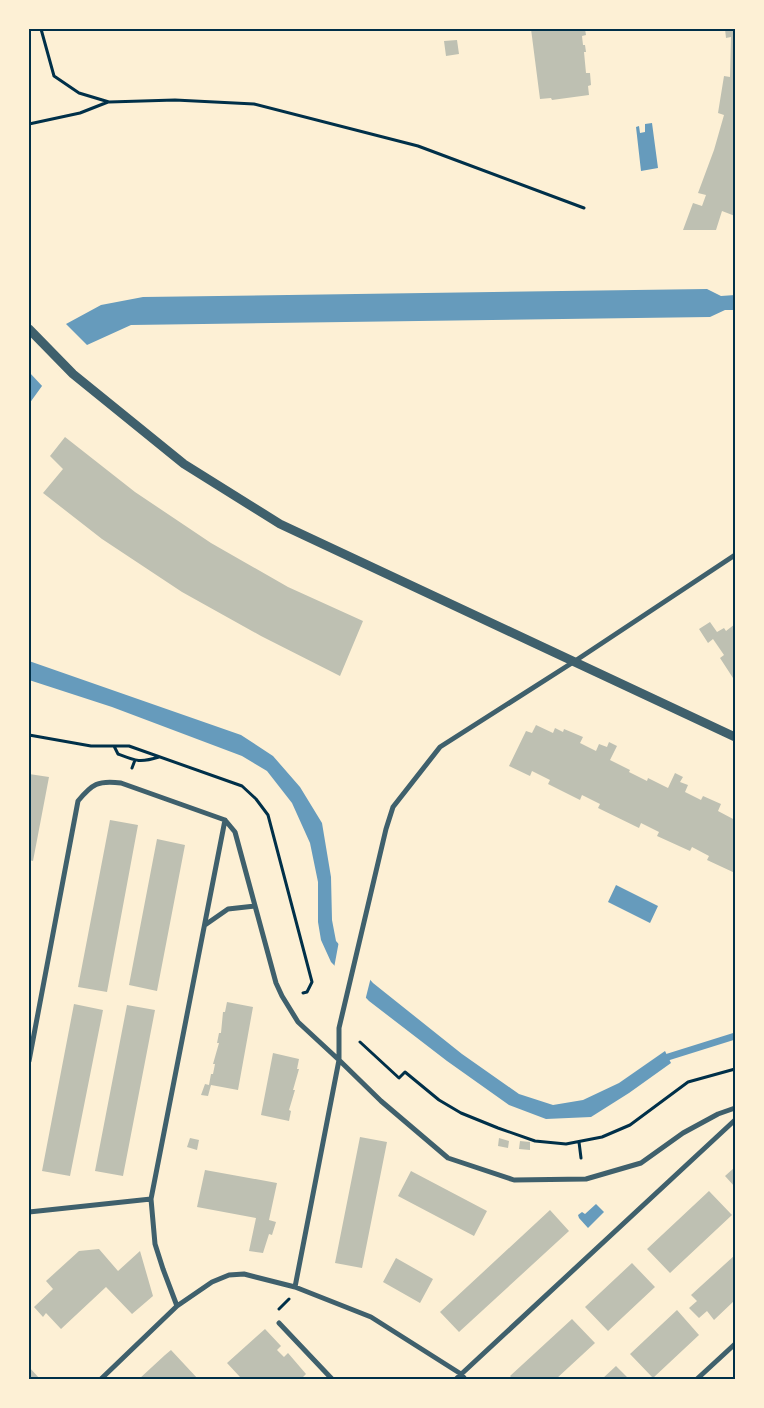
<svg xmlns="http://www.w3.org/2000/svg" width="764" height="1408" viewBox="0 0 764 1408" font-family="'Titillium Web',sans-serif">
<rect width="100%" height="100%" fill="#fdf0d5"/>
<path fill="#669bbc" d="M652,123L658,168L641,171L636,127L639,126L640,133L645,132V124Z
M707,289L721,296L735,295V310H725L710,317L131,325L87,345L42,386L29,404V355L45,337L66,324L101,305L143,297Z
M29,661L241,735L273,756L300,787L322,823L331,877L332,920L336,941L373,983L462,1054L519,1094L553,1105L583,1100L619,1083L665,1051L671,1063L629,1093L591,1117L546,1119L509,1105L447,1061L369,1001L331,962L321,940L318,922V882L310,843L292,803L267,771L242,756L112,707L29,680Z
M616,885L658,906L650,923L608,902Z
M596,1204L604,1212L588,1228L579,1218L578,1215L582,1212L585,1214Z"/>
<path fill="#fdf0d5" d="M64,322L89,347L64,366L44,388L29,372V352L44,335Z
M339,941L371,977L365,1001L334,968Z"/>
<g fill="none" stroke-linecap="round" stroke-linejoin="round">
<path stroke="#669bbc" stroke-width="7" d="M661,1062L668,1057L735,1036"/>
</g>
<path fill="#bec0b2" d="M531,29H585L586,35L582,36L583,45H585L586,52H584L586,73H590L591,85L588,86L589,95L552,100L551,98L540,99Z
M725,29H735V216L722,211L716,230H683L693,203L702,206L706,195L698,193L714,150L724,115L718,113L724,76L730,77L731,37L726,38Z
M457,40L459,54L446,56L444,41Z
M65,437L135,492L211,543L288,587L363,621L340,676L261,636L182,592L102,539L43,493L63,469L50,456Z
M710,622L717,632L724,628L726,631L735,624V677L733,678L720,658L724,655L713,639L708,643L699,629Z
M536,725L553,733L555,728L563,732L564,729L583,737L580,743L596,751L599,744L607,747L609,742L617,746L610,760L630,770L629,772L647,781L648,778L668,788L675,773L683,777L680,782L688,785L685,792L701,800L703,796L721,804L718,811L735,820V873L707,860L709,856L692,847L690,851L657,836L659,832L641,823L639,828L598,808L600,804L582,795L580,800L548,784L550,780L532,771L530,776L509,766L526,731L532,733Z
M29,774L49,777L33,861L29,860Z
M110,820L138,825L107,992L78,987Z
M157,839L185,845L157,991L129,985Z
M227,1002L253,1007L238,1090L211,1085L208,1096L201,1095L205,1084L209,1085L211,1074H213L215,1064H213L219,1043H217L219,1033H221L223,1012H225Z
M74,1004L103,1010L70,1176L42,1171Z
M127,1005L155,1010L123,1176L95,1171Z
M273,1053L299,1059L297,1069H299L293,1090H295L289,1110L291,1111L289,1121L261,1115Z
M360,1137L387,1142L362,1268L335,1263Z
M190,1138L199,1140L197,1150L187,1147Z
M499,1138L509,1141L508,1148L498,1146Z
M520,1141L530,1142V1150L519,1149Z
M735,1167V1187L725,1176Z
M205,1170L277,1183L269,1220L276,1222L272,1235L269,1234L263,1253L249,1251L256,1218L197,1207Z
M411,1171L487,1211L474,1236L398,1196Z
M709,1191L732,1215L670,1273L647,1249Z
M550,1210L569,1231L459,1332L440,1312Z
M99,1249L118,1271L140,1251L153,1296L132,1314L106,1287L61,1329L46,1313L43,1317L34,1307L53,1289L46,1281L79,1251Z
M735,1255V1300L714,1320L707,1311L699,1318L689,1308L697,1301L691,1295Z
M396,1258L433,1279L420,1303L383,1282Z
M632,1263L655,1287L608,1331L585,1307Z
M677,1310L699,1335L653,1378L630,1354Z
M572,1319L595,1343L556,1379H513L510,1376Z
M265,1329L281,1346L277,1350L284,1357L288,1353L306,1374L303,1377L305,1379H237L240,1377L227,1363Z
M171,1350L198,1379H139L165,1355Z
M616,1366L629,1379H602Z
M29,1367L40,1379H29Z"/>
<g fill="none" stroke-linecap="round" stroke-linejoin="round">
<path stroke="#003049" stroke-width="3" d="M41,29L54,76L79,93L109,102L175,100L254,104L418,146L584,208
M29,124L80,113L108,102
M29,735L91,746H129L242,786L256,799L268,815L312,982L307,992L303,993
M114,746L118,754C136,761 140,763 159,757
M132,768L135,760
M360,1042L399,1078L405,1072L439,1100L461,1113L498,1128L535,1141L566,1144L602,1137L630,1125L688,1082L735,1069
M579,1142L581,1158
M279,1309L289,1299"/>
<path stroke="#3f606c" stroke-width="5" d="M205,925L228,909L255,906
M29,1061L78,801C92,784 98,780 121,783L225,820L235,832L276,983L282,996L298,1022L339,1060L381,1101L448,1158L514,1180L586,1179L641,1163L683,1133L718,1114L735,1108
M29,1212L151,1199
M295,1287L339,1060V1028L386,829L393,807L440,747L575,661L735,555
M177,1306L163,1269L155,1244L151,1199L225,820
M279,1323L332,1379
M101,1379L177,1306L212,1282L229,1275L244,1274L295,1287L371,1317L461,1374L465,1379
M456,1379L735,1120
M697,1379L735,1344"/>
<path stroke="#3f606c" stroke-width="9" d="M29,329L73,374L184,464L280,524L735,737"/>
</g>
<rect width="764" height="1408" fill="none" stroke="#fdf0d5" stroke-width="60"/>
<rect x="30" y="30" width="704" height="1348" fill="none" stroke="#003049" stroke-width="2"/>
</svg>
